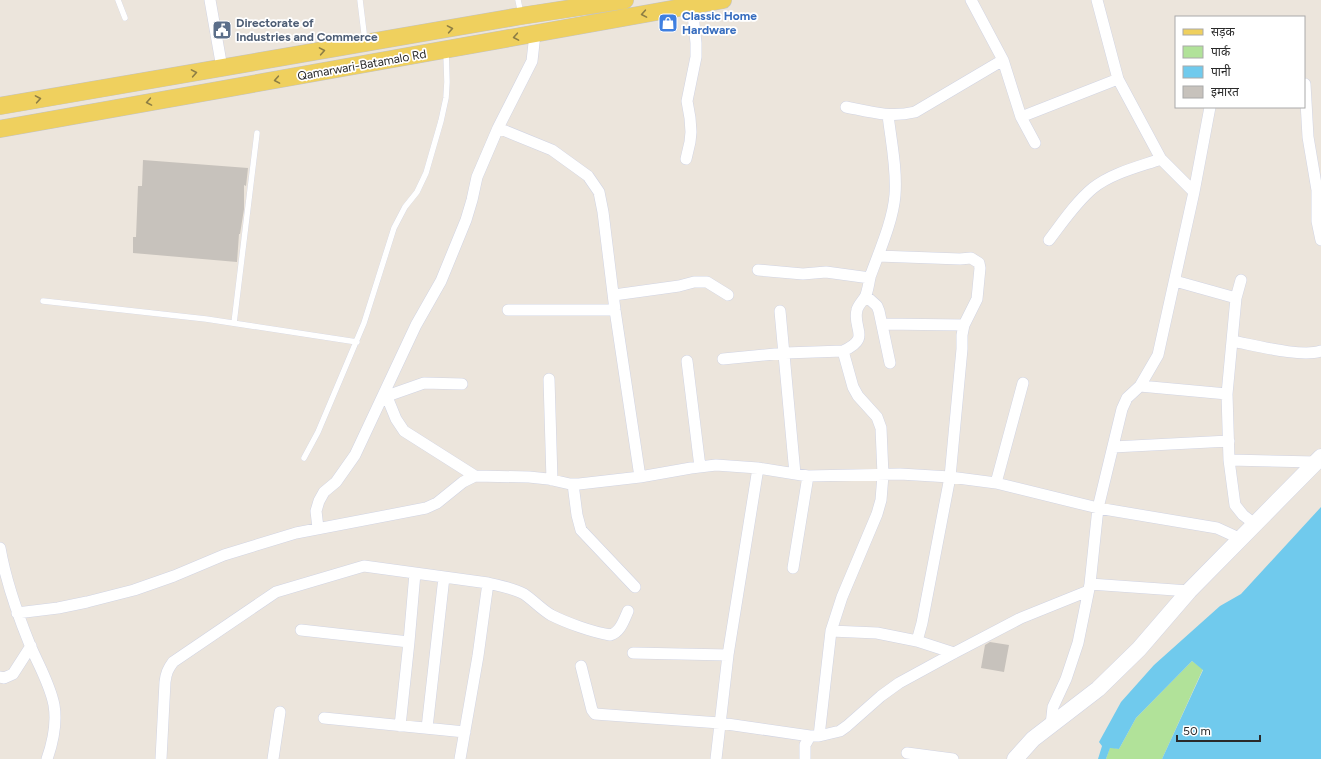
<svg xmlns="http://www.w3.org/2000/svg" width="1321" height="759" viewBox="0 0 1321 759" font-family="Figtree,'Noto Sans Devanagari',sans-serif">
<rect width="100%" height="100%" fill="#ece5dc"/>
<path fill="#b1e299" d="M1192,661L1203,669L1162,759H1106L1110,747L1119,749L1136,718Z"/>
<path fill="#70caed" d="M1321,507V759H1162L1203,670L1192,661L1136,718L1119,749L1110,748L1106,759H1098L1102,746L1099,742L1121,702L1154,665L1220,606L1241,594Z"/>
<path fill="#c7c2bc" d="M143,160L248,168L246,186L244,185V209L240,234H239L237,262L133,253V237H136L138,186H142Z
M990,642L1009,645L1004,672L981,668L985,645Z"/>
<g fill="none" stroke-linecap="round" stroke-linejoin="round">
<defs>
<path id="lane" d="M118,0L125,18
M360,0L365,41
M518,0L521,14
M43,301L206,319L357,342
M234,323L257,133
M304,458L318,432L364,323L394,228L405,207L417,192L426,173L441,121L446,98L447,82L446,52"/>
<path id="street" d="M210,0L222,68
M971,0L1003,60L1021,117L1035,143
M1305,84L1308,137L1317,190V221L1321,240
M846,107C871,112 890,118 915,112L1003,60
M1021,117L1118,79
M498,128L552,150L588,176L599,192L603,212L615,310L640,477
M686,159L690,142L691,132L690,118L687,101L696,57V43L692,5
M1194,192L1210,107
M1049,240C1062,223 1076,202 1093,188C1112,173 1138,167 1161,159
M758,270L803,274L826,272L870,278
M1241,280L1236,298L1227,394L1229,460L1235,505L1243,515L1256,525
M1175,281L1236,298
M614,295L679,286L694,282H707L728,295
M866,296L877,306L879,311L890,363
M508,310H615
M780,311L795,474
M882,324L964,325
M1232,341C1254,345 1302,358 1321,351
M723,359L785,353L843,351
M687,361L700,467
M549,379L552,480
M1140,386L1227,394
M385,392L396,419L404,431L475,476
M387,396L424,383L462,384
M1113,447L1229,441
M1229,460L1315,462
M996,483L1023,383
M573,484L577,515L581,530L635,587
M318,528L316,511L319,501L324,492L336,482L355,455L416,325L441,281L466,220L472,200L477,177L498,128L532,61L535,34
M0,548C6,582 17,613 30,645C38,664 50,684 54,705C57,723 53,742 47,759
M793,568L808,476
M1090,584L1189,591
M17,613L58,608L87,602L134,590L174,576L224,555L296,533L426,508L437,503L463,482L475,476L529,477L548,479L570,484H579L640,477L691,468L716,465L758,468L808,476L900,474L950,477L996,483L1098,508L1217,528L1241,539
M301,630L409,642
M831,631L877,633L917,641L922,623L950,477L962,349V335L964,325L977,299L980,268L979,263L971,258L960,259L878,256
M917,641L954,653
M633,653L728,655
M581,666L592,710L595,714L720,723L810,736
M0,677L4,678L13,674L31,646
M324,718L465,732
M1051,725L1053,707L1066,679L1078,643L1090,584L1098,508L1122,409L1127,398L1140,386L1158,355L1194,192L1161,159L1118,79L1097,0
M400,726L409,642L415,573
M427,728L444,577
M819,736L840,731L847,726L881,696L899,683L954,653L1021,618L1088,591
M907,753L953,759
M161,759L165,682C166,673 168,669 173,662L276,592L364,566L488,583C500,586 513,588 524,594C533,600 541,609 551,615C567,623 592,632 610,635C620,633 624,620 628,611
M273,759L280,712
M460,759L478,656L488,583
M716,759L728,655L758,468
M805,759V745L810,736H819L831,631L842,597L877,514L881,500L883,475L881,428L877,417L858,396L853,387L843,351C872,338 852,329 857,310C858,305 864,300 866,295C868,289 869,283 870,277C879,252 893,221 895,195C897,168 891,141 888,115"/>
<path id="secondary" d="M1015,759L1033,739L1098,689L1139,649L1189,591L1321,457"/>
<path id="primary" d="M0,106L521,16L625,0
M0,129L723,0"/>
</defs>
<use href="#lane" stroke="#d1d4e3" stroke-width="6"/>
<use href="#street" stroke="#d1d4e3" stroke-width="12"/>
<use href="#secondary" stroke="#d1d4e3" stroke-width="17"/>
<use href="#primary" stroke="#c3c3c3" stroke-width="18"/>
<use href="#lane" stroke="#fff" stroke-width="5.5"/>
<use href="#street" stroke="#fff" stroke-width="11"/>
<use href="#secondary" stroke="#fff" stroke-width="16"/>
<use href="#primary" stroke="#efd05e" stroke-width="17"/>
</g>
<defs><path id="oneway-chevron" d="M-2-3.5L2.5 0L-2 3.5" fill="none" stroke-width="1.6" stroke-linecap="round" stroke-linejoin="round"/></defs>
<g stroke="#8c7d44">
<use href="#oneway-chevron" transform="translate(644 14) rotate(170)"/>
<use href="#oneway-chevron" transform="translate(450 29) rotate(-10)"/>
<use href="#oneway-chevron" transform="translate(516 37) rotate(170)"/>
<use href="#oneway-chevron" transform="translate(322 51) rotate(-10)"/>
<use href="#oneway-chevron" transform="translate(194 73) rotate(-10)"/>
<use href="#oneway-chevron" transform="translate(277 80) rotate(170)"/>
<use href="#oneway-chevron" transform="translate(38 99) rotate(-10)"/>
<use href="#oneway-chevron" transform="translate(149 102) rotate(170)"/>
</g>
<defs>
<symbol id="shop-square" viewBox="-11 -11 22 22"><rect x="-9" y="-9" width="18" height="18" rx="4" fill="#3f7fe0" stroke="#fff"/><path d="M-5-2.5h2.3a2.7 3.5 0 0 1 5.4 0H5L5.5 6h-11ZM-1.5-2.5h3a1.5 2.3 0 0 0-3 0Z" fill="#fff"/></symbol>
<symbol id="civic-square" viewBox="-11 -11 22 22"><rect x="-9" y="-9" width="18" height="18" rx="4" fill="#5c6f8a" stroke="#fff"/><path d="M-.6-6.5H3V-4.5H.6V-3L4-1V1h2V6H-6V1h2V-1L-.6-3ZM-1.2 2.5V6h2.4V2.5Z" fill="#fff"/></symbol>
</defs>
<g fill-rule="evenodd">
<use href="#shop-square" x="657" y="12" width="22" height="22"/>
<use href="#civic-square" x="211" y="19" width="22" height="22"/>
</g>
<g text-anchor="middle" dominant-baseline="central" stroke-width="3.5" stroke-linejoin="round" paint-order="stroke">
<g font-size="12" font-weight="bold" fill="#366cbe" stroke="#fff" text-anchor="start">
<text x="682" y="16">Classic Home<tspan x="682" dy="14">Hardware</tspan></text>
</g>
<g font-size="12" font-weight="bold" fill="#4e5e75" stroke="#fff" text-anchor="start">
<text x="236" y="23">Directorate of<tspan x="236" dy="14">Industries and Commerce</tspan></text>
</g>
<g font-size="12" fill="#2a2a2a" stroke="#fff">
<text transform="translate(362 65) rotate(-10)">Qamarwari-Batamalo Rd</text>
</g>
</g>
<rect x="1175" y="16" width="130" height="92" fill="#ffffff" stroke="#aaaaaa"/>
<rect x="1183" y="29" width="20" height="6" fill="#efd05e" stroke="#aaaaaa"/>
<text x="1211" y="36" font-size="12" fill="#2a2a2a">सड़क</text>
<rect x="1183" y="46" width="20" height="12" fill="#b1e299" stroke="#aaaaaa"/>
<text x="1211" y="56" font-size="12" fill="#2a2a2a">पार्क</text>
<rect x="1183" y="66" width="20" height="12" fill="#70caed" stroke="#aaaaaa"/>
<text x="1211" y="76" font-size="12" fill="#2a2a2a">पानी</text>
<rect x="1183" y="86" width="20" height="12" fill="#c7c2bc" stroke="#aaaaaa"/>
<text x="1211" y="96" font-size="12" fill="#2a2a2a">इमारत</text>
<path d="M1177 735v6h83v-6" fill="none" stroke="#2a2a2a" stroke-width="2"/>
<text x="1183" y="735" font-size="12" fill="#2a2a2a" stroke="#ffffff" stroke-width="3" paint-order="stroke">50 m</text>
</svg>
